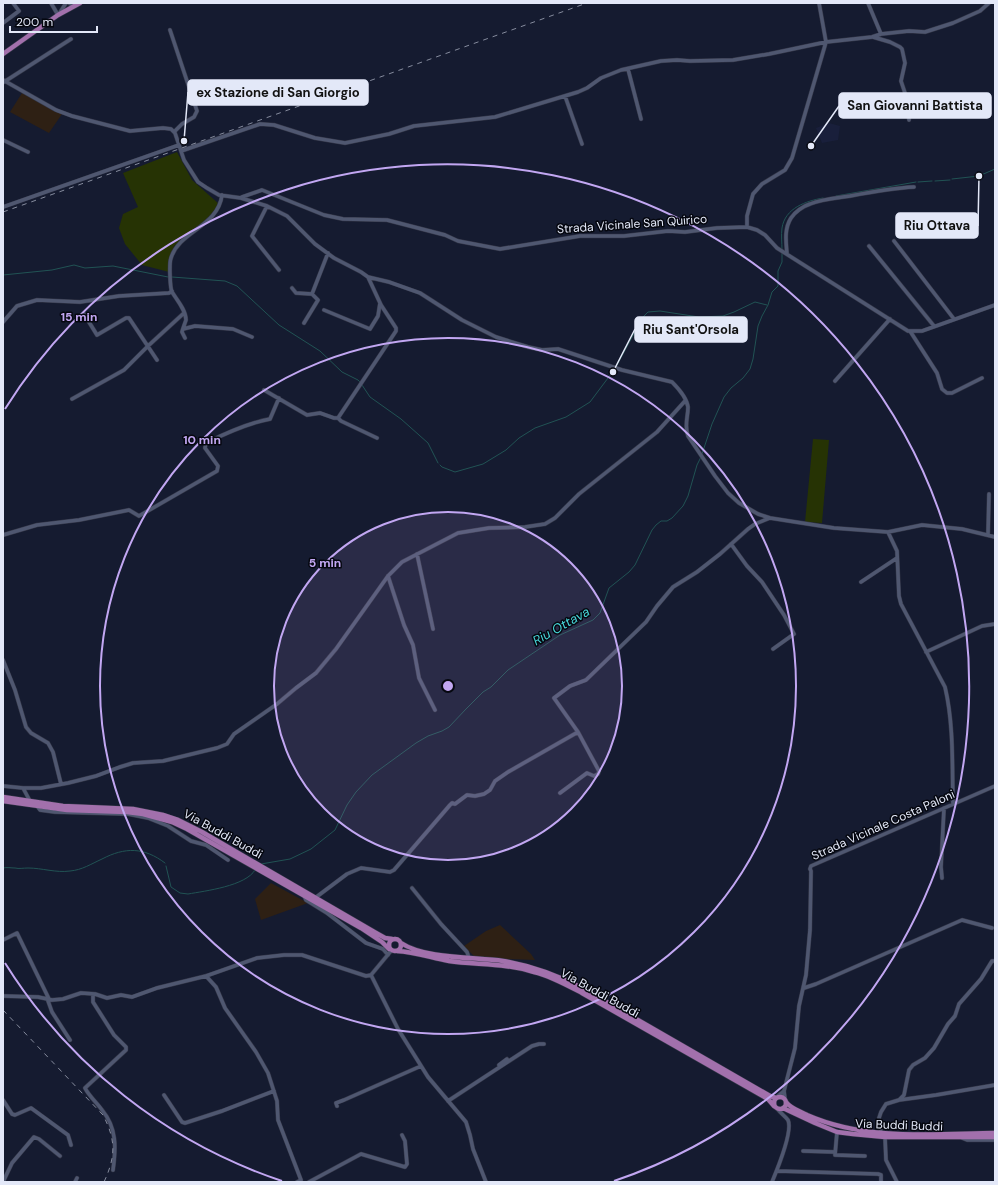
<svg xmlns="http://www.w3.org/2000/svg" width="998" height="1185" viewBox="0 0 998 1185" font-family="'DM Sans',sans-serif">
<rect width="100%" height="100%" fill="#151b30"/>
<path fill="#2e2014" d="M22,93L62,114L49,133L10,112Z
M271,883L308,903L261,920L255,899Z
M500,925L531,954L535,960L476,958L464,946L486,931Z"/>
<path fill="#191f3b" d="M829,123L840,126L838,140L822,143L816,128Z"/>
<path fill="#263304" d="M177,152L192,180L219,204L217,208L195,231L174,246L169,272L142,265L125,244L119,228L123,214L138,207L123,173Z
M813,439L829,440L822,523L805,522Z"/>
<g fill="none" stroke-linecap="round" stroke-linejoin="round">
<path stroke="#215354" stroke-width="1" d="M952,179L979,176L995,169
M935,181L950,180
M918,182L932,181
M836,196L916,182
M782,250C782,243 781,235 782,228C785,208 806,201 823,198
M3,275L52,270L74,265L85,268L113,266L168,277
M172,277L225,281L237,286L279,325L320,351L342,372L358,380L360,382
M616,367L643,317L648,312L660,311L699,317L723,316L734,312L755,302L767,305
M362,385L370,397L401,419L428,443L438,463
M702,454L712,424L724,397L731,388L743,378L750,369L753,359L758,326L762,316L768,305L772,292L778,286V271L782,262V253
M440,465L442,467L455,472L483,464L506,450L519,438L535,428L566,417L590,402L614,370
M261,864L290,859L311,849L335,830L347,805L356,792L372,775L416,743L428,736L442,731L449,727L466,709L483,692L491,687L508,670L560,635L593,620L600,613L609,588L629,572L635,565L652,530L656,525L661,521H667L672,518L683,506L688,496L697,465L701,457
M166,866L171,887L180,893L188,894C205,891 246,886 255,870
M3,868C7,867 11,868 15,868C19,869 23,868 28,868C42,868 56,873 70,871C82,870 91,864 102,859C125,847 144,847 165,863"/>
<defs>
<path id="minor" d="M51,3L58,15
M69,3L74,6L75,3
M868,3L881,34
M59,14L66,3
M3,23L19,11L13,3
M170,30L197,111L194,117L182,124L174,132
M873,37L890,42L900,47L902,49L905,63L901,81L908,102L909,120
M628,69L641,119
M3,80L56,110L72,116L130,131L163,128L171,129L175,133L184,160L198,182L207,188L219,195L241,198L267,206L287,216L315,244L334,258L361,272L368,277L389,282L420,293L462,320L496,337L528,347L542,350L558,349L622,370L672,382C678,388 687,399 688,407C688,418 684,425 688,436L715,476L728,493L739,503L758,514L770,518L834,528L888,532L922,525L962,529L995,537
M4,82L71,39
M565,96L582,144
M3,140L28,152
M181,151L260,124L274,125L315,138L345,143L389,134L414,126L495,117L578,92L587,88L601,78L621,70L661,61L677,60L690,61L733,60L769,54L826,42L872,37L881,34L909,31L925,32L953,23L980,11L989,3
M242,197L262,190L324,215L343,219L387,220L445,235L458,241L500,249L580,236H624L668,231L685,232L717,228L747,227L757,230L765,235L777,248L908,331H922L995,305
M267,206L252,236L279,270
M3,207L179,145
M747,227V216L753,194L762,184L785,170L792,158L826,42L819,3
M894,241L954,319
M869,246L934,326
M787,254C786,242 784,229 791,218C795,212 803,206 810,204C822,199 837,198 850,196C871,192 892,188 914,187
M292,288L296,293L312,294
M324,310L370,329L378,316L380,303
M84,314L97,335L126,318H129L157,360
M3,322L17,306L37,300L80,302L119,296L169,293L172,291
M304,323L318,300L312,294L328,253
M183,329L195,326L233,329L252,337
M910,331L937,373L942,389L947,393H952L982,378
M185,338L182,332C183,328 185,323 186,320C186,310 177,300 172,292C170,288 169,263 171,258C179,231 218,227 222,195
M835,381L890,319
M264,390L307,415L320,413L334,418H338L396,331V328L381,305L368,277
M72,399L124,370L148,346L184,313
M338,418L341,421L377,438
M888,532L897,551L899,596L901,604L945,687C954,725 952,766 953,804
M3,535L37,525L79,520L129,510L139,516L217,471L218,466L205,448L206,443C226,433 248,423 270,419L279,398
M988,535L989,494
M731,544L747,566L762,582L784,615L794,634L773,649
M417,554L433,629
M388,576L404,625L413,645L419,678L435,710
M861,582L897,558
M926,652L982,626L995,624
M3,660L15,690L26,727L31,733L48,743L53,752L61,784
M3,786L23,788
M560,793L587,773L594,776L598,774L599,771L578,732L554,698L570,686L586,680L646,622L657,606L673,587L697,572L720,554L748,529L755,524L770,518
M30,801L23,788H41L68,783L96,776L120,767L133,763L163,761L217,748L227,744L234,734L277,704L296,688L316,673L336,649L388,576L402,562L458,533L489,528L525,527L545,524L555,518L579,494L657,432L685,401
M37,806L40,810L55,812L128,814L148,818L168,826L191,841L206,845L228,860
M942,878L941,867L944,808
M412,888L441,924L467,952L469,958
M304,896L306,900L327,913L366,943L383,949L388,955
M315,898L347,874L361,868L390,872L394,870L450,805L452,803L455,804L467,795L475,796L484,794L490,790L495,781L508,772L578,732
M3,940L17,933L49,999
M371,975L398,1029L428,1077L466,1122L470,1135L473,1149L486,1182
M206,976L216,987L225,1008L256,1052L268,1073L277,1101L278,1120L301,1180L297,1182
M804,988L816,984L962,920L992,928
M93,994V1002L114,1035L126,1047V1050L85,1088C89,1096 97,1103 102,1110C117,1128 116,1148 113,1170
M3,996L38,997L52,1000L63,999L81,993L95,994L107,998L121,995L132,997L157,988L206,976L257,958L284,955H302L366,976L371,975L391,951
M47,998L52,1012L70,1040
M499,1065L507,1059
M164,1095L182,1122L185,1123L222,1111L274,1091
M778,1096L784,1091
M785,1099L784,1091L795,1048L799,1006L806,975L810,930L811,871L810,869L811,866L995,786
M3,1100L12,1114L15,1115L31,1108L68,1135L71,1145
M899,1100L936,1095L995,1085
M448,1101L532,1046L539,1044H544
M337,1106L336,1103L344,1100L421,1066
M837,1132L835,1155L865,1156
M881,1134L879,1118L881,1112L886,1104L899,1100L904,1095L909,1070L913,1065L925,1058L934,1048L948,1024L955,1016L959,1004L981,979L992,961H995
M885,1137L886,1160L897,1182
M962,1138L967,1140H995
M803,1151L835,1152
M777,1171L878,1174L881,1175V1182
M3,1182L12,1163L34,1137L39,1139L60,1156
M75,1182L77,1178
M309,1182L361,1154L405,1167L407,1164L405,1141L402,1135
M772,1182C777,1170 793,1131 788,1120C785,1116 780,1113 777,1108"/>
<path id="major" d="M3,54L58,15L80,3
M3,797L63,806L133,809L163,815L178,820L202,832L376,933L385,938L392,939
M3,801L67,810L127,812L143,814L172,822L187,829L361,928L382,942L389,949
M389 945a6 6 0 1 1 12 0a6 6 0 1 1-12 0Z
M401,943C425,959 474,957 503,961C533,966 557,975 584,989L770,1096L776,1098
M397,951C415,952 432,958 449,961C477,965 506,963 534,972C551,976 567,985 582,993L768,1099L774,1106
M774 1103a6 6 0 1 1 12 0a6 6 0 1 1-12 0Z
M786,1102C791,1109 800,1111 807,1115C866,1141 932,1134 995,1133
M783,1108L815,1123L837,1132L853,1134L885,1137H995"/>
</defs>
<use href="#minor" stroke="#343748" stroke-width="4.5"/>
<use href="#major" stroke="#343748" stroke-width="5.5"/>
<use href="#minor" stroke="#4f5770" stroke-width="3.5"/>
<use href="#major" stroke="#a270ac" stroke-width="4.5"/>
<path stroke="#868c9e" stroke-width="1" stroke-dasharray="5 5" stroke-linecap="butt" d="M3,212L587,3
M3,1010L103,1115C116,1140 116,1156 104,1182"/>
</g>
<circle cx="448" cy="686" r="174" fill="#c2a7f2" fill-opacity=".12"/>
<g fill="none" stroke="#c2a7f2" stroke-width="2">
<circle cx="448" cy="686" r="174"/>
<circle cx="448" cy="686" r="348"/>
<path d="M282 1181A522 522 0 0 1 5 963M5 409A522 522 0 1 1 614 1181"/>
</g>
<g text-anchor="middle" dominant-baseline="central" stroke-width="3" stroke-linejoin="round" paint-order="stroke">
<g font-size="12" fill="#e3e8f8" stroke="#05070f">
<text transform="translate(632 224) rotate(-4)">Strada Vicinale San Quirico</text>
<text transform="translate(883 825) rotate(-24)">Strada Vicinale Costa Paloni</text>
<text transform="translate(223 834) rotate(29)">Via Buddi Buddi</text>
<text transform="translate(600 993) rotate(29)">Via Buddi Buddi</text>
<text transform="translate(899 1125) rotate(2)">Via Buddi Buddi</text>
</g>
<g font-size="13" font-style="italic" fill="#48d6d9" stroke="#05070f">
<text transform="translate(561 626) rotate(-30)">Riu Ottava</text>
</g>
</g>
<circle cx="448" cy="686" r="6" fill="#c2a7f2" stroke="#05070f" stroke-width="2"/>
<g font-size="12" text-anchor="middle" font-weight="bold" fill="#c2a7f2" stroke="#05070f" stroke-width="3" stroke-linejoin="round" paint-order="stroke">
<text x="79" y="321">15 min</text>
<text x="202" y="444">10 min</text>
<text x="325" y="567">5 min</text>
</g>
<path fill="none" stroke="#e3e8f8" stroke-width="1.5" d="M184 141L188 92M811 146L839 106M979 176L978 226M613 372L635 329"/>
<g fill="#e3e8f8" stroke="#05070f" stroke-width="1.5">
<circle cx="184" cy="141" r="4"/>
<circle cx="811" cy="146" r="4"/>
<circle cx="979" cy="176" r="4"/>
<circle cx="613" cy="372" r="4"/>
</g>
<g fill="#e3e8f8" stroke="#e3e8f8" stroke-width="1.5">
<rect x="188" y="80" width="180" height="25" rx="4"/>
<rect x="839" y="93" width="152" height="25" rx="4"/>
<rect x="896" y="213" width="82" height="25" rx="4"/>
<rect x="635" y="317" width="112" height="25" rx="4"/>
</g>
<g font-size="13" text-anchor="middle" font-weight="bold" fill="#111">
<text x="278" y="97">ex Stazione di San Giorgio</text>
<text x="915" y="110">San Giovanni Battista</text>
<text x="937" y="230">Riu Ottava</text>
<text x="691" y="334">Riu Sant'Orsola</text>
</g>
<rect width="998" height="1185" fill="none" stroke="#e3e8f8" stroke-width="8"/>
<path d="M10 26v6h87v-6" fill="none" stroke="#e3e8f8" stroke-width="2"/>
<text x="16" y="26" font-size="12" fill="#e3e8f8" stroke="#05070f" stroke-width="3" paint-order="stroke">200 m</text>
</svg>
